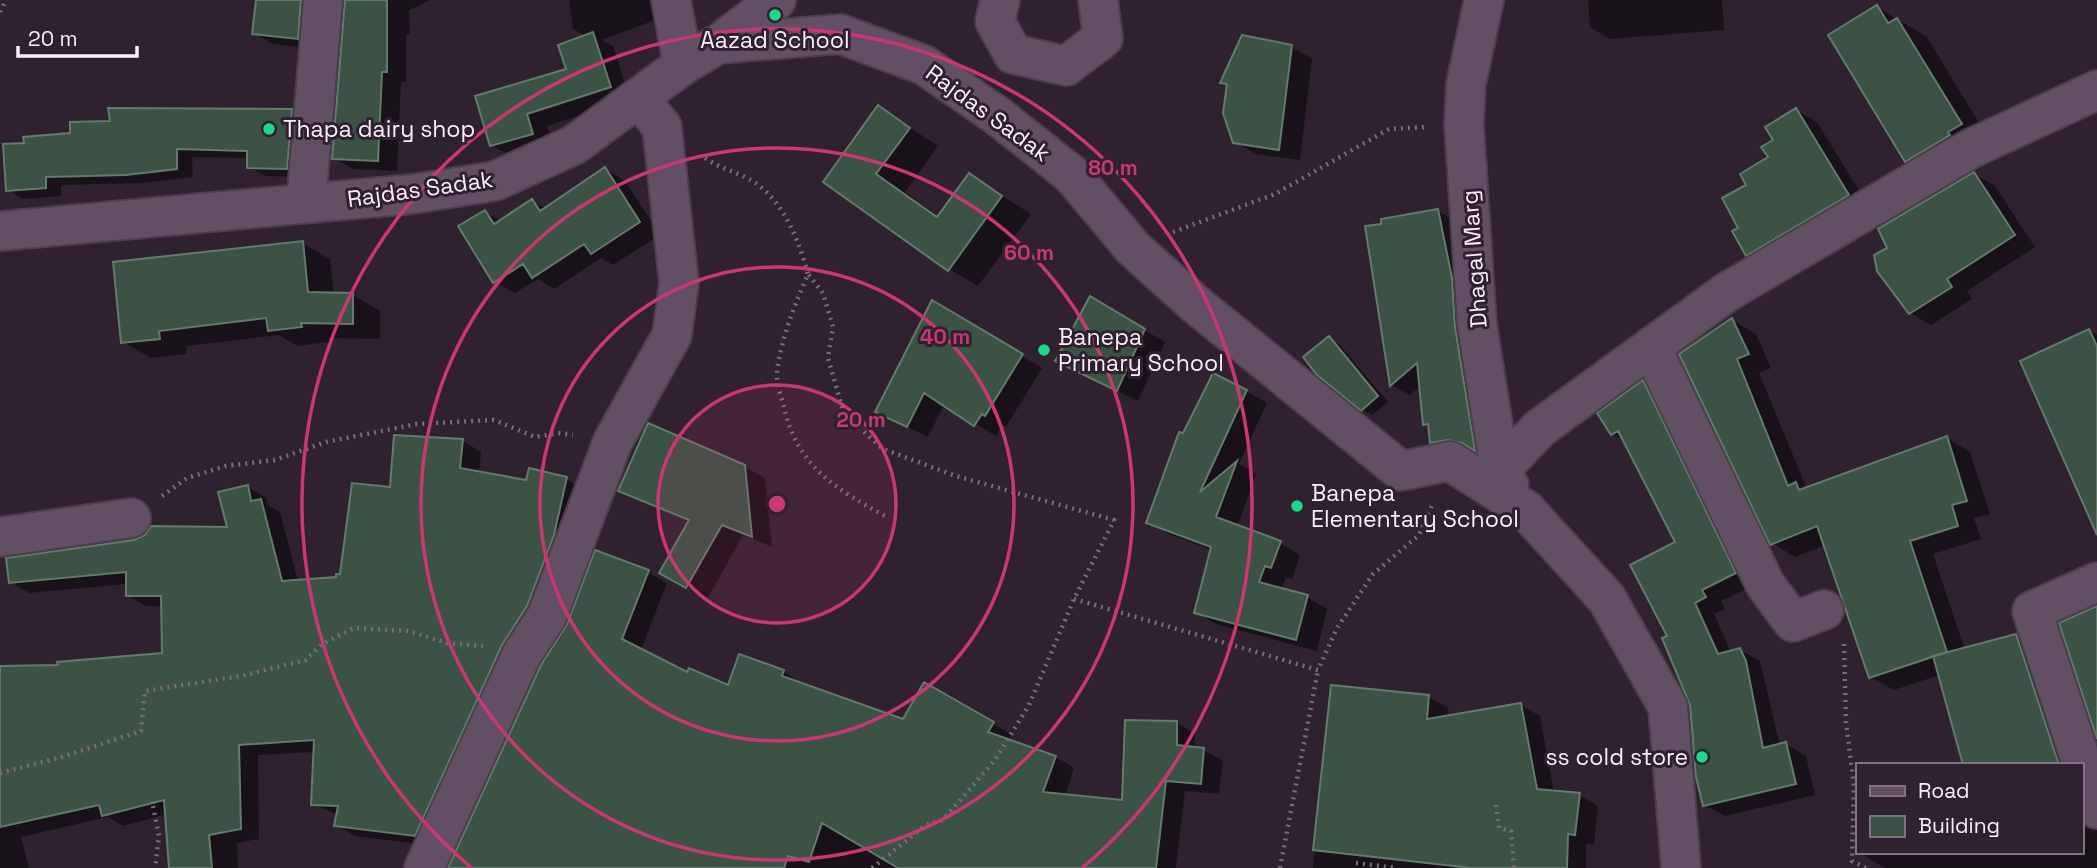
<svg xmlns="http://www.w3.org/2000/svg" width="2097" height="868" viewBox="0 0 2097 868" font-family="'Space Grotesk',sans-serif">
<rect width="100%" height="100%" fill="#302131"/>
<path fill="#0007" d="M258,0H324L317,49L273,44L253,33Z
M346,0H431L409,10L410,35H406V82H401L397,171L353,169L333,158Z
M569,0H662L666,16L602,40L613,46L630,99L547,126L553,145L512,157L491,145L568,70L586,36L573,29Z
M1588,0H1722L1724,30L1610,39L1590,27Z
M1877,7L1927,37L1990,141L1936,178L1906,161Z
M1291,47L1312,58L1300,160L1256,154L1235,142L1228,86L1222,82Z
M879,107L938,146L905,192L939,217L969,175L1031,214L978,286L949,269L825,182Z
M291,110L307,119L302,177L265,176L249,167V158L192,157L193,177L142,183L61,185V196L23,199L8,190L4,146Z
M1796,110L1817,122L1869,207L1768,266L1747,254L1741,228L1749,186L1770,158L1776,140Z
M605,169L625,181L660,235L613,265L601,258L554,289L538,279L515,293L495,282L485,212L501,221L532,201L546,209Z
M1974,174L1995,186L2035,247L1967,291L1972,299L1931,325L1910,313Z
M1438,211L1456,222L1480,452L1467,449L1450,452L1431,442L1430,426L1425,423L1421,386L1410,395L1392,385L1367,228Z
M302,243L330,259L334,294L353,295L380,311V339L329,338V342L297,346L279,335L186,346L187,354L151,358L123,342Z
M1091,299L1165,342L1138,401L1078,372Z
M933,303L1042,368L1006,427L1003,425L996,436L944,405L928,437L877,412Z
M1732,320L1756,334L1771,368L1759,373L1807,489L1947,438L1970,452L1990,514L1974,518L1981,539L1933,554L1965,650L2016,635L2047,653L2097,806V868H1885L1865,856V852H2081V765H1965L1940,675L1894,690L1870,677L1826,545L1795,557L1772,543L1681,355Z
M2089,331L2097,335V508Z
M1329,338L1339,344L1388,402L1372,415L1362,409Z
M1643,382L1663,394L1755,585L1721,601L1725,609L1714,614L1731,652L1740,650L1760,661L1780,746L1786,744L1806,756L1815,795L1725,816L1704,805L1691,704L1669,636L1677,543L1626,441L1612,434Z
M1246,391L1267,403L1239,464L1256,474L1237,527L1280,543L1300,555L1292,579L1286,577L1281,590L1307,597L1327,609L1317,651L1216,624L1196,612L1212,550L1169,534L1148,523L1184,436Z
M463,441L481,452L479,473L528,482L566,479L585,490L434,846L355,836L336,825L338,815L313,804L315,752L258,755L259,839L237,843L238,868H171L167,814L123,826L108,817L21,837L29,868H0V668L60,667L164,654L163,606H146L127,595V584L29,593L10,582L229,528L248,487L266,498L268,505L280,512L298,581L337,579L391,489Z
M744,466L765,478L772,547L743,535L708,598L661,572L689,522L620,490Z
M648,572L667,583L641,650L688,675L729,688L783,671L801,684L904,721L924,684L1012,735L1008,740L1056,757L1074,768L1065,796L1124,802L1177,723L1195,734V749L1204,750L1223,761L1219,794L1185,791L1176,868H450Z
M1332,687L1429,697L1448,708L1447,717L1521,705L1540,716L1554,793L1579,795L1598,806L1594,845L1586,844V868H1313Z"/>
<path fill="#3b5244" stroke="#637b6b" stroke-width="2" d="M256,0H301L298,39L252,34Z
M345,0H387V72H382L378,161L332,159Z
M1877,5L1888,23L1897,18L1962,124L1948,132L1950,135L1905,162L1828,35Z
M593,32L611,87L527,114L533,134L490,146L475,96L566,69L558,45Z
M1242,35L1292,45L1279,150L1233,143L1223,113L1227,84L1220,83Z
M878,105L910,128L876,174L937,217L969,173L1002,196L948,271L823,182Z
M108,108L292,109L287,169L247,168V151L177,149V169L126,175L46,177V188L6,191L3,144L24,143L23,137L70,133V122L110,121Z
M1796,108L1849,195L1746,256L1732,231L1738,228L1722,198L1746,185L1740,174L1768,157L1761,147L1773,140L1765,127Z
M605,167L640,222L591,254L584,244L532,278L523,264L493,283L458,226L485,210L494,224L532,199L540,211Z
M1974,172L2015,235L1947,279L1952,287L1909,314L1877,271L1874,255L1887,248L1878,229Z
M1438,209L1452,278L1455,327L1475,451L1462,443L1447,440L1430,443L1428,424L1423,425L1417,363L1390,386L1365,226L1381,224V219Z
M303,241L308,292L353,293V324L301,323L302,327L268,331L266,318L159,331L160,339L121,343L113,262Z
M1090,296L1145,329L1117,391L1055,361Z
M932,300L1023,354L985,416L982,414L974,426L924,393L907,427L875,412Z
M1732,318L1749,354L1737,359L1788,486L1796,482L1799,490L1947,436L1967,501L1952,505L1958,526L1910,541L1947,652L1869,678L1817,526L1770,545L1679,354Z
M2089,329L2097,346V535L2020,361Z
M1329,336L1378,396L1361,411L1317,375L1303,357Z
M1213,373L1247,390L1200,492L1237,461L1216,517L1281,541L1271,568L1265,566L1259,582L1308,595L1296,640L1194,613L1211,547L1146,523L1179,432L1183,433Z
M1643,380L1736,573L1702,590L1706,597L1695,603L1718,654L1740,648L1746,661L1763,748L1786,742L1796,784L1703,806L1696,777L1690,705L1662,638L1667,636L1630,565L1675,542L1618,431L1611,435L1597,413Z
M648,423L745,465L752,537L722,525L686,588L659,573L689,520L618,491Z
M394,435L463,439L460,468L526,480L529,468L567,477L554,535L527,606L502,645L415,836L334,826L338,806L311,805L314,740L239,745L241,829L209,835L212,868H169L164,800L102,816L99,805L0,827V666L58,665L57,662L162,653L161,596H126V572L9,583L6,558L134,540L145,535L151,526L227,527L218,492L248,485L251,501L261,499L282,581L336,577V574H340L352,483L390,487Z
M595,550L649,570L622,639L687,672L689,668L728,685L739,654L784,670L782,676L903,719L924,682L994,722L988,732L1056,756L1043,792L1122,800L1125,720L1177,721V745L1204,748L1201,784L1166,781L1156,868H898L822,823L809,862L788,856L784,868H448L541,665L567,624Z
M2097,606V739L2059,623Z
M2016,634L2059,765H1963L1933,656Z
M1331,685L1429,695L1427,719L1521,703L1537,789L1580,793L1575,835L1568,834L1567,868H1471L1313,850Z"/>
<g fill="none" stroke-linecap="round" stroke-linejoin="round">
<defs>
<path id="minor" d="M671,0L683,65
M1000,0L995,21L1013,54L1066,66L1103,38L1098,0
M1484,0L1466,84L1464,124L1477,324L1500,470L1509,485
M720,43L776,0
M306,203L323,0
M0,231L413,194L495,181L574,145L683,65L718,44L840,34L924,65L999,117L1072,175L1133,248L1194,303L1401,471L1450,461L1526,510L1607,599L1668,707L1681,868
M1651,347L1765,584L1793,622L1824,610
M1500,470L1540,428L1727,292L1970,149L2097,90
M0,537L131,518
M2097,582L2032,611L2097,809
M424,868L522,654L547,616L613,441L672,335L679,283L662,127L639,98"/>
</defs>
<use href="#minor" stroke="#4c3e4d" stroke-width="42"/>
<path stroke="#7a6d7b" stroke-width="4.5" stroke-dasharray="2 5" stroke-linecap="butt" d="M0,12L6,0
M705,158C722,170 743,173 758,185C786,206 799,242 808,274
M1173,232L1275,194L1389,129L1427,127
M162,496L187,478L226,466L275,460L326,442L417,424L494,420L535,437L558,433L573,435
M1074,599L1318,670L1337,628L1373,574L1419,535L1432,505
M1844,644L1846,722L1854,786L1852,861L1866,868
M0,773L62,757L141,731L145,691L241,676L306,660L322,644L354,628L408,631L447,643L483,646
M1496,805L1499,828L1511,831L1514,868
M153,806L159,836L155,868
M1356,863L1396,868
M872,868L926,825L943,820L995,760L1029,705L1074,599L1114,520L956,476L883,449L844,414L828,358L833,327L823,293L808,274C795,305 781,338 777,372C776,381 780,394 783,403C796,466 834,488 887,517
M1280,868L1318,670"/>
<use href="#minor" stroke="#634f64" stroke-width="38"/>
</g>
<circle cx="777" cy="504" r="119" fill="#ca3873" fill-opacity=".12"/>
<g fill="none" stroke="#ca3873" stroke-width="3.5">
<circle cx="777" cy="504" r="119"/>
<circle cx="777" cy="504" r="237"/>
<circle cx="777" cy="504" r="356"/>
<path d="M472 868A475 475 0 1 1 1082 868"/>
</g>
<g fill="#1bd988" stroke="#302131" stroke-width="2.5">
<circle cx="775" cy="15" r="7"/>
<circle cx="269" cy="129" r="7"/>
<circle cx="1044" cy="350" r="7"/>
<circle cx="1297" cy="506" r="7"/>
<circle cx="1702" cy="757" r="7"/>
</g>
<g text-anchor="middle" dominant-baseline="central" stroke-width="6" stroke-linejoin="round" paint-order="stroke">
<g font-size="23" fill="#f9eef9" stroke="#302131" text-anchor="start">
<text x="775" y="40" text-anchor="middle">Aazad School</text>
<text x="283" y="129">Thapa dairy shop</text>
<text x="1058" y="337">Banepa<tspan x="1058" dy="26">Primary School</tspan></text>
<text x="1311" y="493">Banepa<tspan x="1311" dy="26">Elementary School</tspan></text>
<text x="1688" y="757" text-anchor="end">ss cold store</text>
</g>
<g font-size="23" fill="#f9eef9" stroke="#302131">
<text transform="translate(988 113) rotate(36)">Rajdas Sadak</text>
<text transform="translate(420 189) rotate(-8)">Rajdas Sadak</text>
<text transform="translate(1474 259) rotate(-94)">Dhagal Marg</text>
</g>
</g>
<circle cx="777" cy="504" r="10" fill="#ca3873" stroke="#302131" stroke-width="3.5"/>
<g font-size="21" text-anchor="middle" font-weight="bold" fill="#ca3873" stroke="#302131" stroke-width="6" stroke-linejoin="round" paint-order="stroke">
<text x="1113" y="175">80 m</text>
<text x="1029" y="260">60 m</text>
<text x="945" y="344">40 m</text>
<text x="861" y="427">20 m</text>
</g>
<rect x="1856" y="763" width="228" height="91" fill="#302131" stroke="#807381" stroke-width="2"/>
<rect x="1870" y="786" width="35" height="10" fill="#634f64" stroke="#807381" stroke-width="2"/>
<text x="1918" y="798" font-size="21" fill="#f9eef9">Road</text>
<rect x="1870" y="816" width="35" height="21" fill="#3b5244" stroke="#807381" stroke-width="2"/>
<text x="1918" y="833" font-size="21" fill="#f9eef9">Building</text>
<path d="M18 46v10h119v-10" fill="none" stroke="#f9eef9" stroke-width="3.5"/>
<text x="28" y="46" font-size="21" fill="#f9eef9" stroke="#302131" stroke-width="5" paint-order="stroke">20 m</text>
</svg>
